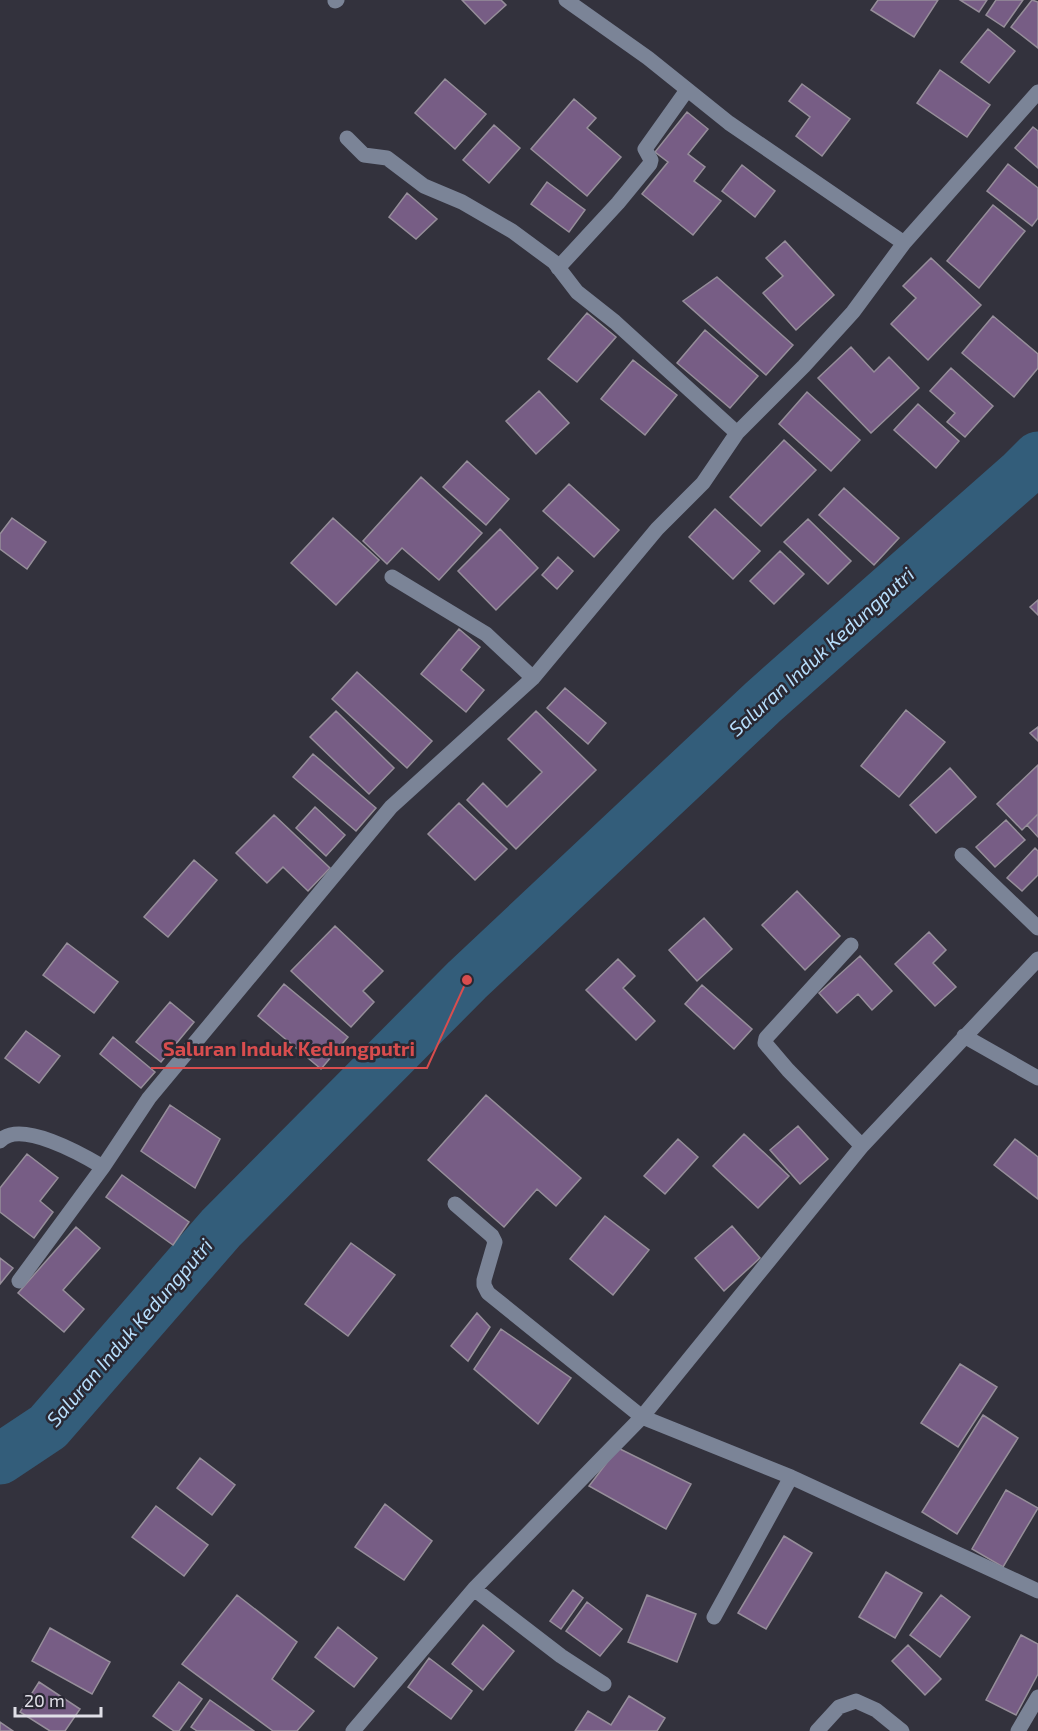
<svg xmlns="http://www.w3.org/2000/svg" width="1038" height="1731" viewBox="0 0 1038 1731" font-family="'Exo 2',sans-serif">
<rect width="100%" height="100%" fill="#33323d"/>
<g fill="none" stroke-linecap="round" stroke-linejoin="round">
<path stroke="#335d7a" stroke-width="51" d="M0,1459L48,1427L221,1228L467,980L763,702L1022,473L1038,457"/>
</g>
<path fill="#775d85" stroke="#968e9a" stroke-width="1.5" d="M462,0H501L506,5L485,24Z
M878,0H938L914,37L871,10Z
M960,0H987L979,12Z
M996,0H1023L1004,27L986,15Z
M1032,0L1038,2V48L1011,27Z
M988,29L1015,51L989,83L961,62Z
M940,70L990,105L967,137L917,103Z
M445,79L486,114L455,149L415,113Z
M802,84L850,119L822,156L796,136L810,117L789,101Z
M574,99L596,118L587,128L621,157L587,196L531,149Z
M687,112L708,129L688,154L705,167L694,181L721,201L693,235L642,194L668,162L655,152Z
M494,125L520,148L489,183L463,160Z
M1033,127L1038,131V168L1015,148Z
M1008,164L1038,188V218L1032,226L987,191Z
M742,165L775,191L755,217L722,191Z
M547,182L585,210L569,232L531,204Z
M407,193L437,219L416,239L389,217Z
M993,205L1025,231L979,288L947,261Z
M785,241L834,295L796,330L763,293L783,276L766,258Z
M931,258L981,305L928,360L891,324L916,298L903,286Z
M717,277L793,345L766,375L683,301Z
M587,313L616,337L577,382L548,359Z
M993,316L1038,354V368L1014,397L962,353Z
M705,330L758,376L730,408L677,363Z
M851,347L874,372L889,357L919,388L871,433L818,378Z
M633,360L677,395L645,435L601,399Z
M951,368L993,406L965,437L947,422L955,413L930,391Z
M539,391L569,423L536,454L506,421Z
M807,392L860,440L831,471L779,424Z
M918,404L959,441L936,468L894,430Z
M784,440L816,470L761,526L730,497Z
M467,461L509,499L486,525L443,487Z
M421,477L482,533L439,580L402,548L387,564L363,541Z
M569,484L619,530L594,557L543,511Z
M844,488L899,538L874,565L819,515Z
M715,509L760,551L733,579L689,537Z
M12,518L46,542L27,569L0,549V534Z
M333,518L379,560L336,605L291,563Z
M808,519L851,561L828,584L784,542Z
M500,529L538,568L496,610L458,571Z
M780,551L804,574L774,604L750,581Z
M558,557L573,571L557,589L542,575Z
M1038,600V615L1030,607Z
M459,629L480,647L461,670L484,690L466,712L421,674Z
M357,672L432,741L407,768L332,699Z
M565,688L606,723L588,744L547,708Z
M906,710L945,742L899,797L861,766Z
M336,711L394,768L369,794L310,737Z
M536,711L596,770L516,849L467,800L483,783L507,807L542,772L508,739Z
M1038,727V741L1030,733Z
M313,754L376,808L356,831L293,777Z
M1038,765V814L1022,830L997,804Z
M950,768L976,797L936,833L910,805Z
M459,803L507,849L475,880L428,834Z
M315,807L345,835L326,856L296,828Z
M1038,814V837L1027,825Z
M274,815L330,868L308,891L283,867L267,883L236,853Z
M1006,820L1025,840L995,867L976,847Z
M1035,848L1038,851V875L1022,891L1007,878Z
M194,860L217,880L168,937L144,917Z
M797,891L840,936L805,970L762,925Z
M704,918L732,949L697,981L669,950Z
M335,926L383,971L363,991L374,1002L351,1027L291,971Z
M929,932L946,950L933,963L956,987L935,1006L895,964Z
M67,943L118,982L94,1013L43,975Z
M860,956L892,991L872,1010L858,994L837,1013L819,993Z
M618,959L635,976L623,988L655,1021L636,1040L586,990Z
M284,984L348,1037L321,1069L258,1016Z
M702,985L752,1029L734,1049L685,1004Z
M170,1002L194,1022L161,1062L136,1042Z
M26,1031L60,1056L39,1083L5,1058Z
M113,1037L155,1072L141,1088L100,1054Z
M486,1095L581,1178L556,1206L537,1189L504,1227L428,1160Z
M170,1105L220,1139L195,1188L141,1151Z
M798,1126L828,1159L800,1184L770,1150Z
M744,1134L789,1176L758,1208L713,1166Z
M678,1139L698,1157L665,1194L644,1176Z
M1015,1139L1038,1157V1199L994,1165Z
M27,1154L58,1178L40,1201L53,1212L34,1238L0,1212V1188Z
M122,1175L189,1222L173,1245L106,1197Z
M605,1216L649,1250L613,1295L570,1259Z
M732,1226L760,1258L724,1291L695,1258Z
M76,1227L100,1248L63,1290L84,1309L64,1332L18,1293Z
M351,1243L395,1275L348,1336L305,1304Z
M0,1258L13,1268L0,1284Z
M477,1313L490,1327L468,1361L451,1346Z
M501,1329L571,1378L538,1424L474,1369Z
M960,1364L997,1387L958,1447L921,1423Z
M983,1415L1018,1438L957,1534L922,1512Z
M618,1448L691,1484L666,1529L589,1486Z
M200,1458L235,1485L212,1515L177,1488Z
M1006,1490L1038,1508L1003,1567L972,1549Z
M385,1504L432,1541L404,1580L355,1547Z
M156,1506L208,1545L184,1576L132,1537Z
M784,1536L812,1553L766,1629L738,1613Z
M886,1572L922,1593L895,1638L859,1617Z
M573,1590L583,1598L561,1629L550,1621Z
M237,1595L297,1642L272,1679L314,1711L297,1731H273L182,1664Z
M647,1595L696,1614L677,1662L628,1642Z
M941,1595L970,1617L940,1657L910,1635Z
M587,1602L622,1629L600,1656L566,1631Z
M483,1625L514,1651L483,1690L452,1664Z
M338,1627L377,1658L354,1687L315,1657Z
M50,1628L110,1662L92,1694L32,1661Z
M1021,1635L1038,1644V1674L1016,1715L986,1700Z
M908,1645L941,1679L925,1695L892,1661Z
M429,1658L472,1691L451,1719L408,1687Z
M39,1682L80,1709L65,1731H50L20,1712Z
M179,1682L202,1699L179,1731H174L153,1716Z
M629,1696L665,1718L657,1731H575L588,1711L611,1725Z
M210,1700L254,1731H197L191,1727Z
M0,1722L13,1731H0Z"/>
<g fill="none" stroke-linecap="round" stroke-linejoin="round">
<path stroke="#7b8497" stroke-width="15" d="M566,0L648,58L729,123L904,243
M335,1L337,0
M347,138L364,155L387,158L424,186L462,202L512,231L554,262L577,292L615,322L737,433
M558,268L618,203L650,164L651,160L645,149L687,90
M392,577L486,634L533,678
M962,855L1038,928
M851,945L766,1038L765,1043L788,1070L862,1146
M964,1036L1038,1078
M0,1141C20,1119 83,1155 103,1167L149,1098L391,807L533,678L657,529L703,483L737,433L804,366L853,312L904,243L1038,92
M455,1204L492,1236L495,1242L484,1280V1285L488,1293L642,1417L862,1146L1038,959
M19,1281L103,1167
M474,1589L561,1656L604,1684
M714,1617L791,1477
M353,1731L474,1589L642,1417L791,1477L1038,1591
M817,1731L839,1707L856,1701L876,1710L902,1731
M1018,1731L1038,1697"/>
</g>
<g text-anchor="middle" dominant-baseline="central" stroke-width="5" stroke-linejoin="round" paint-order="stroke">
<g font-size="20" font-style="italic" fill="#b7defc" stroke="#292833">
<text transform="translate(821 651) rotate(-42)">Saluran Induk Kedungputri</text>
<text transform="translate(129 1332) rotate(-49)">Saluran Induk Kedungputri</text>
</g>
</g>
<path fill="none" stroke="#d84d4e" stroke-width="2" d="M467 980L427 1068H151"/>
<circle fill="#d84d4e" stroke="#292833" stroke-width="2" cx="467" cy="980" r="6"/>
<g font-size="20" text-anchor="middle" font-weight="bold" fill="#d84d4e" stroke="#292833" stroke-width="5" stroke-linejoin="round" paint-order="stroke">
<text x="289" y="1056">Saluran Induk Kedungputri</text>
</g>
<path d="M15 1707v9h86v-9" fill="none" stroke="#e0dfe7" stroke-width="3"/>
<text x="24" y="1707" font-size="18" fill="#e0dfe7" stroke="#292833" stroke-width="4.5" paint-order="stroke">20 m</text>
</svg>
